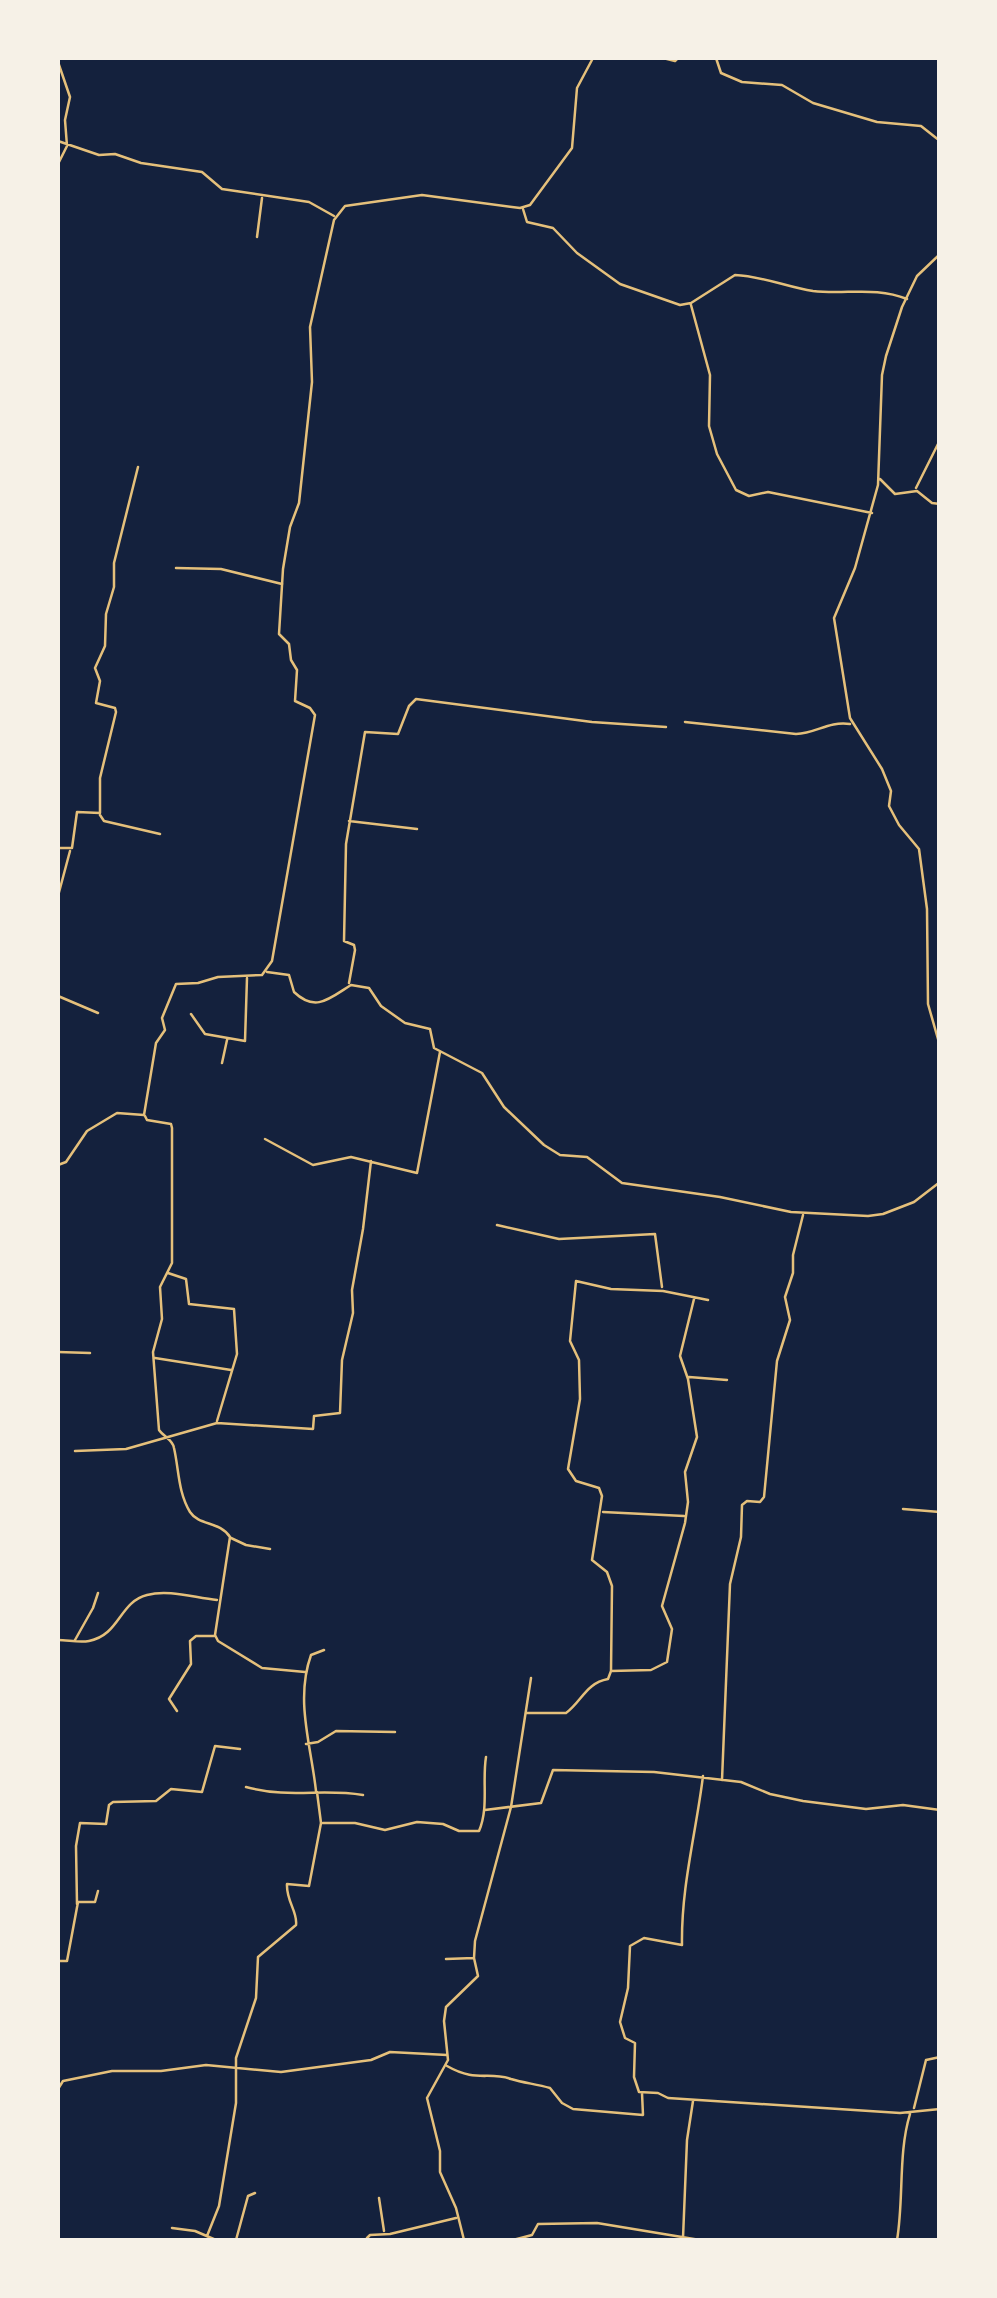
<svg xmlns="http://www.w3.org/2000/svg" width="997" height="2298" viewBox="0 0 997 2298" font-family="'IBM Plex Sans',sans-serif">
<rect width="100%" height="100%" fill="#14213d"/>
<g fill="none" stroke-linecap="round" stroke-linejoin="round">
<path stroke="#e5c07b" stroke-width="2.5" d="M663,58L675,61L678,58
M716,58L721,73L742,82L782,85L813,103L877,122L921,126L940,141
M58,62L70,97L65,120L67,146L58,164
M58,141L99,155L115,154L141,163L202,172L222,189L309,202L334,216
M523,209L527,222L553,228L577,253L620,284L680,305L691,303L735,275C762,276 787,287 813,291C845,295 875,286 907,299
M257,237L262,198
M940,254L917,276L902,307L886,356L882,375L878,485L855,568L834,618L850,718L882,769L891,791L889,806L899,825L919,849L927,909L928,1004L940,1046
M691,305L710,375L709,426L717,454L736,490L749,496L768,492L872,513
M880,479L895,494L917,491L932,503L940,504
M916,488L940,440
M176,568L221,569L282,584
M685,722L796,734C817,733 828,721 850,724
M100,815L104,821L160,834
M349,821L417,829
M58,848H72L77,812L100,813V778L116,712L115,708L96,703L100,681L95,668L105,646L106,614L114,587V563L138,467
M58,896L70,851
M267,972L289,975L294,992C316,1013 330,998 351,985L369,988L381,1006L405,1023L430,1029L434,1048L482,1073L504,1107L544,1145L560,1155L587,1157L622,1183L720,1197L791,1212L868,1216L883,1214L914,1202L940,1182
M58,978V994
M349,983L355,950L354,945L344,941L346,844L365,732L398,734L409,706L416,699L592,722L666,727
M58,996L98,1013
M191,1014L205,1034L245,1041L247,978
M222,1063L227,1040
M145,1116L147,1120L171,1124L172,1128V1263L160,1287L162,1319L153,1352L159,1430C164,1437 173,1440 174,1448C179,1470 178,1492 190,1512C199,1526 220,1521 230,1537L215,1635L218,1641L262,1668L305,1672
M265,1139L313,1165L351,1157L417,1173L440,1052
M497,1225L559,1239L655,1234L662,1287
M168,1273L186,1279L189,1304L234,1309L237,1354L217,1421
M58,1352L90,1353
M155,1358L231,1370
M689,1377L727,1380
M75,1451L126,1449L217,1423L313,1429L314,1416L340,1413L342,1360L353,1313L352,1290L363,1229L371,1161
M903,1509L940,1512
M603,1512L684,1516
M231,1538L246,1545L270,1549
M58,1640C68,1640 79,1643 89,1641C120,1635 119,1602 147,1595C169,1589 195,1598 217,1600
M75,1640L93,1608L98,1593
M611,1671L612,1586L607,1572L592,1560L602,1496L599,1488L576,1481L568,1469L580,1399L579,1360L570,1341L576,1281L611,1289L663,1291L708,1300
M177,1711L169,1699L191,1664L190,1641L196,1636H214
M526,1713H566C582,1701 586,1683 608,1679L611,1671L651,1670L667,1662L672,1629L662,1606L685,1523L688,1502L685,1472L697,1437L688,1379L680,1356L694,1299
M306,1744L318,1742L336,1731L395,1732
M703,1776C696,1833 681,1887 682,1945L644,1938L630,1946L628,1988L620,2022L625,2038L635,2043L634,2077L639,2092L658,2093L668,2098L900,2113L940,2109
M722,1780L730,1584L741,1537L742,1505L747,1501L760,1502L764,1497L777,1361L790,1320L785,1297L793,1273V1255L803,1215
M246,1787C291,1799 320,1788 363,1795
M316,1791C311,1745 295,1700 311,1655L324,1650
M485,1810L541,1803L553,1770L654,1772L741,1782L770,1794L803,1801L866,1809L903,1805L940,1810
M323,1823H355L385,1830L417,1822L443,1824L459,1831H479C489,1808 482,1781 486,1757
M77,1904L76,1846L80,1823L106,1824L109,1805L113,1802L156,1801L171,1789L202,1792L215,1746L240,1749
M446,1959L474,1958
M58,1961H67L78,1902H95L98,1891
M447,2066C477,2083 487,2071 511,2079C524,2083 536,2084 550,2088L562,2103L573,2109L643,2115L642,2093
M58,2089L63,2081L112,2071H161L206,2065L281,2072L371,2060L390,2052L447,2055
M914,2108L926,2060L940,2057
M379,2198L384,2231
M172,2228L195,2231L216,2240
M207,2236L219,2206L236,2103V2058L256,1998L258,1957L296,1925C298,1912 286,1901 287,1884L309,1886L321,1823L317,1792
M367,2238L370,2235L390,2234L456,2218
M683,2238L687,2140L693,2101
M236,2240L248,2196L255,2193
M464,2240L456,2208L440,2172V2151L427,2098L448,2060L444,2021L446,2007L478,1976L474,1958L475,1941L511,1807L531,1678
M513,2240L532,2235L538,2224L597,2223L700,2240
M897,2240C904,2199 898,2153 910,2114"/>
<path stroke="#e5c07b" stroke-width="2.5" d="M58,1165L66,1162L87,1131L117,1113L144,1115L156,1043L165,1030L162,1018L176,984L198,983L218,977L262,975L272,961L315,715L310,708L295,701L297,670L291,660L289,644L279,634L283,569L290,527L299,503L312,382L310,327L334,220L345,206L422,195L520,208L530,205L572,148L577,88L593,58"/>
</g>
<rect width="997" height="2298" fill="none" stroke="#f6f1e7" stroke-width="120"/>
</svg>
